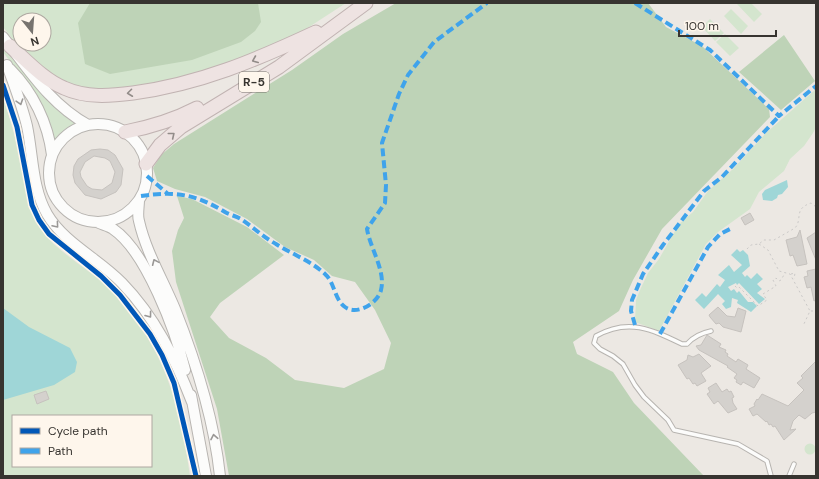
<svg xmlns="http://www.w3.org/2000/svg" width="819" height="479" viewBox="0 0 819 479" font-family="'DM Sans',sans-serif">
<rect width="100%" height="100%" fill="#ece8e3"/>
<path fill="#d4e5ce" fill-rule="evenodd" d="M3,3H346L289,40L189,79L103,92L66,85L23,52L3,27ZM20,20H44V44H20Z
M738,3H751L762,14L754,22L737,4Z
M731,9L748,26L741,34L724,16Z
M710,19L724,33L715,41L702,27Z
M725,34L739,48L730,56L716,42Z
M3,44L37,88L77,124L65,129L54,142L32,91L3,52Z
M816,89V127L813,133L804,146L790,159L784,171L759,192L750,209L718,232L706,244L659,331L635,322L636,300L640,290L648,273L659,259L679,224L693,212L708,191L733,169L766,133Z
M3,98C9,115 14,132 18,150C24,177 26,209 42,231C59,254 93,271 113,292C163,344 181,406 190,476H3ZM13,416H151V466H13Z
M804.5 449a5.5 5.5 0 1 1 11 0a5.5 5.5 0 1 1-11 0Z"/>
<path fill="#bed3b7" d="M90,3H258L261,22L255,31L241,42L192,60L110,74L85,64L78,23Z
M396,3H648L666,27L702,46L769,109L770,117L662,229L633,280L619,311L573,342L577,354L613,372L634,403L704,476H229L217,409L176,282L172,251L178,230L184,218L177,196L192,199L247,227L284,255L220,303L210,317L229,338L266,358L295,380L344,388L384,369L391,343L375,310L355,282L332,276L314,260L285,247L247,219L205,197L175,189L157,181L153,168L161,155L174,144L292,70L343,34Z
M784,35L815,81L781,110L739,72Z"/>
<path fill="#9fd6d7" d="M787,180L788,187L782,194L778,195L777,198L772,201L763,200L762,194L765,190Z
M737,249L740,252L743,250L748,255L750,266L742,273L745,277L747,275L751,279L757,273L763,279L757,284L762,289L757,293L765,299L759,304L739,283L737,285L736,283L728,287L731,291L734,289L737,293L739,291L748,302H753L757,306L751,312L737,303L738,300L732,298L731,307L726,309L722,304L725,301L718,294L704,309L695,300L702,293L706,297L717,284L720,287L725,280L718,275L729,265L734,272L742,265L731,255Z
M3,308L29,327L70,348L77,362L75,372L54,385L3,400Z"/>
<path fill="#d4d1cd" stroke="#c6c2be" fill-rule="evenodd" d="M100,149L108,150L115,155L123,169L121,185L116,192L101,199L85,195L75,183L73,175L74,166L78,159L91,150ZM94,156L105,158L110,161L115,172L112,183L102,190L92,189L87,186L81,177L80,172L85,162Z
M750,213L754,220L745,225L741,218Z
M800,230L807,264L797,266L793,255L790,256L786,240L797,237Z
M816,232V260L807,238Z
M816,269V300L814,301L811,287L807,288L804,277L808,276L807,271Z
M718,307L727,316L735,317L738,308L746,311L741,332L723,327L719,323L716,324L710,317L709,315Z
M707,335L721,344L719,347L726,350L725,352L728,354L727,356L736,362L738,359L748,365L746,369L760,378L754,388L743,382L741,385L736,382L737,380L734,378L737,374L727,367L728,366L699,350L696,346L701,345Z
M699,354L711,366L701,373L706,381L697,386L695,383L693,384L689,378L687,379L685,376L678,365L687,360L688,355L693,357Z
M816,361V412L812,413L805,419L799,415L793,421L790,430L796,429L784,440L775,426L773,427L771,424L769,425L767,421L766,422L757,414L753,416L749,409L755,406L754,404L757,399L758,400L762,394L788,406L804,390L797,383L803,378L801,376Z
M716,383L722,392L727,389L729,392L731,391L734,397L732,398L733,403L737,409L728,413L718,401L714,404L707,394L710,392L708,388Z
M46,391L49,399L37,404L34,395Z"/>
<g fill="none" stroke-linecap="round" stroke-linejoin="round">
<defs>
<path id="lane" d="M711,331C701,333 694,336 687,344H682C651,329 628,318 596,336L594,343L600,349L613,356L623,364L635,385L644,397L668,420L674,430L738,444L767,461L771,476
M789,476L794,464"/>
<path id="secondary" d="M3,37C29,70 50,104 88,125
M7,65C14,85 22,105 27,126C33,154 32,188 47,214C64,243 99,259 122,283C155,317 175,358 192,402
M10,69C33,92 48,123 52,155
M49 173a49 49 0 1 1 98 0a49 49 0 1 1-98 0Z
M139,200C139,207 137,215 139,221C146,252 163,280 175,309C196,362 214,419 220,476
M99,223C103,225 109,226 113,229C146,251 176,332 185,370
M191,395L206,476"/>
<path id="highway" d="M10,46C26,60 44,80 64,88C86,98 110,96 133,93C200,84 256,60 316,32
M125,132C151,127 174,120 197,108
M146,164L160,145L181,127L279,67L366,3"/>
</defs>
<use href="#lane" stroke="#b7b4b0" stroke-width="5.5"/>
<use href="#secondary" stroke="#b7b4b0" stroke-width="12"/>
<use href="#highway" stroke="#c1b3b2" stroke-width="15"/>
<path stroke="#cbc9c8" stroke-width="1" stroke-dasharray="2 3" stroke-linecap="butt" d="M759,244L768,250L779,271L790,274L810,311L803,326
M747,249L751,245L759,244L764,240H774L795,228C803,219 793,209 811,203L816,207
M791,274L795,273L794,279
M735,286L737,288L739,287L758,306L767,300L763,294L776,286L773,280L776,278L779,281L781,280L785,273
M811,311H816"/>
<use href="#lane" stroke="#fcfcfb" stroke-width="3.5"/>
<use href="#secondary" stroke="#fcfcfb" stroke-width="10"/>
<use href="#highway" stroke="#eee3e2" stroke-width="13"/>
<path stroke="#3fa3eb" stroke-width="4" stroke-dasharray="8 4" stroke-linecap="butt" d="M635,3L710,50L779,116L816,86
M147,176L168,194
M141,196C176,191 195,194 225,212C230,215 236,216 241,219C253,227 263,237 276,244C292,254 311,261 325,274C335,283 334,299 345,307C357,316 378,303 381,290C386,271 370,248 367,229L385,203L386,185L382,143L399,94L408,75L434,42L487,3
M635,325L631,311L632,300L643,274L663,245L704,191L722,177L779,116
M660,334L708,247L720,234L732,228"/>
<defs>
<path id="cycleway" d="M3,85L17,127L32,205L39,220L49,234L101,276L120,295L150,334L162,355L174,383L196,476"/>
</defs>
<use href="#cycleway" stroke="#fef6ec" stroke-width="8"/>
<use href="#cycleway" stroke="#0057b8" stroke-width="5"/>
</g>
<defs><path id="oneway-chevron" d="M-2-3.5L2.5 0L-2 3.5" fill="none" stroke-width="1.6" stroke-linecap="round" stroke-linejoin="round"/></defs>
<g stroke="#928c89">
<use href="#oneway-chevron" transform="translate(255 60) rotate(157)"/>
<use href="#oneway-chevron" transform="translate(130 93) rotate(173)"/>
<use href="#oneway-chevron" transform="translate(172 135) rotate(-39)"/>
</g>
<g stroke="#9a9896">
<use href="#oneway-chevron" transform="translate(20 102) rotate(72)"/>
<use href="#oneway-chevron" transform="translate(56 225) rotate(50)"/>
<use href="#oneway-chevron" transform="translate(155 262) rotate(-114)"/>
<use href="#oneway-chevron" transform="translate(149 315) rotate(53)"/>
<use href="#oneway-chevron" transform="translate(214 437) rotate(-101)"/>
</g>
<g text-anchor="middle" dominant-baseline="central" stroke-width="3" stroke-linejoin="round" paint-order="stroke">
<rect fill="#fef6ec" stroke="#736e68" stroke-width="1" x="239" y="72" width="30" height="20" rx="3"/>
<g font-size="12" font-weight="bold" fill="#373430">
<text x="254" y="82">R-5</text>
</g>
</g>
<rect width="819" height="479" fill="none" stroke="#373430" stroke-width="8"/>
<rect x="12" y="415" width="140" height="52" fill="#fef6ec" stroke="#aea8a1"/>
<rect x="20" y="428" width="20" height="6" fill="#0057b8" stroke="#aea8a1"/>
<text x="48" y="435" font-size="12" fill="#373430">Cycle path</text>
<rect x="20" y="448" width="20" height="6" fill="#3fa3eb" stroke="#aea8a1"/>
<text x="48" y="455" font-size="12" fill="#373430">Path</text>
<g transform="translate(32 32) rotate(163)"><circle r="19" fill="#fef6ec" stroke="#aea8a1"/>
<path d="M0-3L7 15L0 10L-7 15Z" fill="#76736f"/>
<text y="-6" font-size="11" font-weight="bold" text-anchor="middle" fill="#373430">N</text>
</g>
<path d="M679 30v6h97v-6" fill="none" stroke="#373430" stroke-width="2"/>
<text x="685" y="30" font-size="12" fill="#373430" stroke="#fef6ec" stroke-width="3" paint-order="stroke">100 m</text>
</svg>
